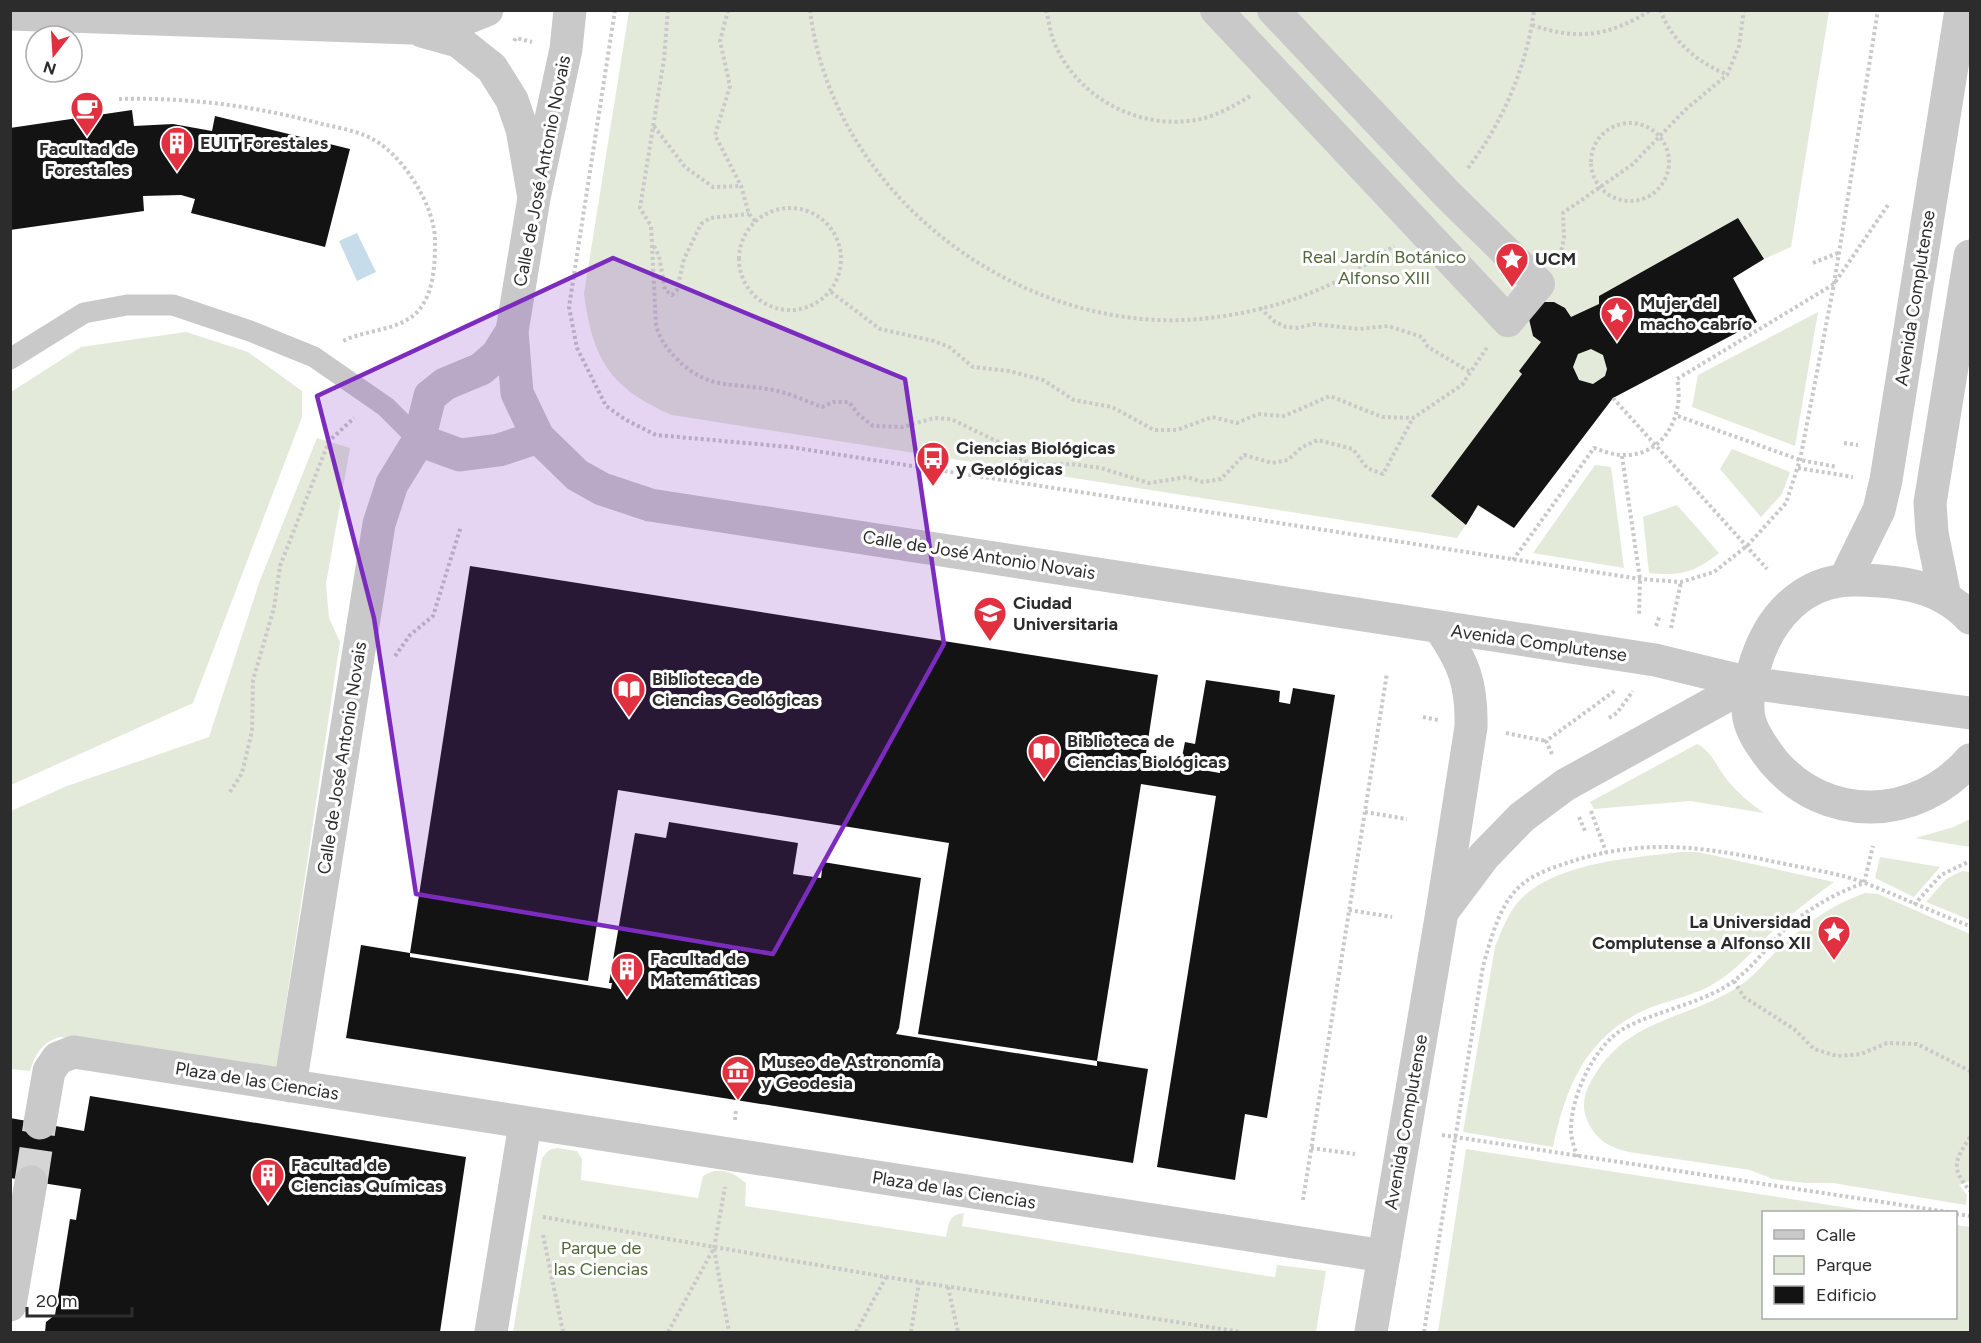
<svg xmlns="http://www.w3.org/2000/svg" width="1981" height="1343" viewBox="0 0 1981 1343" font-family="Figtree,sans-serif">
<rect width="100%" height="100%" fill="#fff"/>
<path fill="#e3eada" d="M629,11H1829L1791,247L1764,259L1733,278L1757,322L1613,398L1514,528L1478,506L1457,538L672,415C610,388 593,360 584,294Z
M1818,312L1795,446L1692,407L1698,375Z
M186,332L248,352L302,391V417L193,703L11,785V392L81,347Z
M317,438L350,448L326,584L329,618L340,642L276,1071L60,1037C41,1043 36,1053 30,1071L11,1069V811L67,786L209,737L259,583Z
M1732,449L1790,472L1782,494L1761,517L1720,469Z
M1595,465L1611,467L1624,568L1533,553Z
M1677,505L1719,553C1694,573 1680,576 1649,573L1643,517Z
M1697,744C1711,750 1718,769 1728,781C1738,793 1751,804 1764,813L1690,801L1594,809L1590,802Z
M1970,819V847L1915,838L1954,827Z
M1681,852H1698L1834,882C1813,897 1792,913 1773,931C1754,949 1738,969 1715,983C1699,994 1666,1001 1647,1009C1586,1036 1566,1086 1553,1147L1463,1132L1495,947C1502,930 1509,910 1522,898C1559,862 1632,858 1681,852Z
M1880,857L1940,867L1914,897L1875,878Z
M1962,871L1970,872V920L1926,902L1946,879Z
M1865,893L1878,894L1970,934V1181L1959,1185L1967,1195L1966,1205L1833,1183H1805L1773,1179L1750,1170L1629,1152C1608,1147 1594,1139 1586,1117C1581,1104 1586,1089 1593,1078C1628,1017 1689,1020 1741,985C1756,974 1768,959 1781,947C1807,922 1832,905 1865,893Z
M557,1148L577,1151L582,1159L581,1180L698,1198L703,1176C718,1166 732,1171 746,1183L745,1206L946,1237C949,1224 948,1215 964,1213L962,1226L1267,1276L1275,1277L1277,1265L1326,1271L1316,1332H513L542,1158L549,1150Z
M1466,1149L1875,1212H1764V1318H1956V1225L1970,1227V1332H1438Z"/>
<path fill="#c6dcea" d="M357,233L376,272L357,281L339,241Z"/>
<path fill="#131313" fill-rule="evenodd" d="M132,110L134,126L173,124L212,131L215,116L350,149L325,247L191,213L195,199L181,195L143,196L144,211L10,230V128Z
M1738,218L1764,259L1733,278L1757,322L1613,398L1514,528L1478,505L1466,525L1431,496L1522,374L1519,371L1541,342L1533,336L1529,319L1543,302H1554L1565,308L1571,317L1599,304V296ZM1591,349L1603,355L1607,369L1605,376L1593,384L1579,380L1573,367L1578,354Z
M470,566L1158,675L1145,760L1220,773V769L1181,762L1185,742L1195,744L1206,680L1280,691L1279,702L1290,704L1293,688L1335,695L1267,1118L1245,1114L1235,1180L1157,1167L1216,796L1141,784L1097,1061L918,1034L949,843L618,790L588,981L410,953Z
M669,822L798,843L793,874L821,878L823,862L921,878L899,1028L896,1034L1097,1066V1061L1148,1069L1133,1163L346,1038L361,945L410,953V957L611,989L612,983H609L635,833L666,838Z
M90,1096L466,1157L440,1332H45L46,1322L55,1315L70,1219L76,1220L81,1189L10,1178V1118L84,1131Z"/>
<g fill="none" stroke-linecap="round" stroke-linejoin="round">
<path stroke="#d5d5d5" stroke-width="33" stroke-dasharray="33 16" stroke-linecap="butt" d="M31,1182L40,1123"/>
<path stroke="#c9c9c9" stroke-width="4" stroke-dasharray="3 3" stroke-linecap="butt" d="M615,10L569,307L577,348L606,406L626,420L656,435L790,447L1640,579L1681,582L1714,572L1748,545L1786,503L1800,460L1834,284L1878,10
M668,10L664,59L640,208L651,226L656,325C660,340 667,349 678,360C709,391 734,382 773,390C789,393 806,401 822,407L833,402H849L859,415L873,426L903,427L934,418L951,419L1009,447L1019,459L1039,465L1072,464L1101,468L1149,483L1187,477L1203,482L1221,479L1244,455L1272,463L1288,460L1302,447L1318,440L1353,449L1367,468L1383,474L1413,418
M728,10L720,41L730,86L715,135L741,186L749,214L755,221
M810,10C832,197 1025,340 1209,318C1252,313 1297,301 1335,282C1356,272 1375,258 1394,246
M1046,10C1049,21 1050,32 1054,42C1076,95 1132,127 1188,121C1212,119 1232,107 1252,95
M1660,10C1672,41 1697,62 1726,74
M1532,25C1578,41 1610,36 1651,10
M514,41L516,38L532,42
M119,99C187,97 256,106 322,124C336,127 352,130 366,136C400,149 436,206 435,242C435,264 434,293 418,311C400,331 367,329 343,341
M1591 162a39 39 0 1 1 78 0a39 39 0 1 1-78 0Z
M654,126L685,167L713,187L741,186
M1468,168C1502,124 1527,66 1534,10
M739 259a51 51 0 1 1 102 0a51 51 0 1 1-102 0Z
M654,246L659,256L665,290L672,295L677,290L684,259L701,224L710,218L749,214
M1560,256L1564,238L1563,213L1633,164L1685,110L1727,75L1739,46L1744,10
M1813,263L1838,253
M831,292L880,329L934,341L949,347L973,367L1009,371L1043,380L1074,400L1112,407L1154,430H1177L1212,417L1237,423L1258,414L1284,416L1330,396L1382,417L1413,418L1462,385L1488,346
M1260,308L1275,322L1286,327L1298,328L1313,324L1359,329L1388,326L1422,337L1428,347L1470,372
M1613,398L1767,569
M1678,416L1800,460L1837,467
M1844,443L1858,445
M1622,456L1640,579L1639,616
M1798,468L1853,477
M1513,560L1594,448C1603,451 1613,455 1622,455C1664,457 1685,415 1677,379L1834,284L1888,205
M1656,626L1660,615
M1671,628L1681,582
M395,656L410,635L433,616L461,526
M1423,717L1438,720
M1609,718L1617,713L1633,691
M1506,733L1546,741
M1552,754L1546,741L1616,690
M230,792L242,773L252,731L253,680L274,608L280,566L329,441L354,418
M1591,811L1606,852
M1365,812L1407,819
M1579,817L1585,831
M1914,905L1941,875L1970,861
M1349,910L1392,917
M1734,981L1744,997L1794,1029L1814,1049L1837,1056L1861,1054L1887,1043L1917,1044L1970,1071
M735,1120L736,1109
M1442,1135L1948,1212
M1970,1137C1954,1162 1951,1168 1970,1191
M1311,1148L1355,1154
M1577,1157C1575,1149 1571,1139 1571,1131C1570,1098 1594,1046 1623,1029C1654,1011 1706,1003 1735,980C1754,966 1769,945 1786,928C1810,908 1835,893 1864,883L1873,846
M1303,1200L1387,673
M1956,1214L1970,1216
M543,1217L886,1277L1241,1332
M543,1235L563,1332
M714,1249L729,1332
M948,1287L958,1332
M668,1332L714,1248L725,1187
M856,1332L886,1277
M911,1332L919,1282
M1424,1332L1483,966C1491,939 1500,900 1525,882C1540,871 1561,865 1579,859C1656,837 1714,849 1790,865C1815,870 1842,874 1865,883C1901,897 1935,913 1970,926"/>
<path stroke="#c9c9c9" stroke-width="21" d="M10,359L84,313L127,305H173L250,331L314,357L386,407L419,440"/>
<path stroke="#c9c9c9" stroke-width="32" d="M1216,10L1508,321L1539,284L1448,195L1273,10"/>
<path stroke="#c9c9c9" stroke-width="33" d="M10,14L411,28L452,24L487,10
M422,31L458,41L492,68L512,100L522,129L534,198
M419,440L460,455L499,450L538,437
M1440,628C1464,663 1472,684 1471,727L1442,912
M290,1086L379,524L392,484L419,440L430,396L445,384L481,369L497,355L512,331
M40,1123L49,1071L58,1058L74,1052L1384,1256
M10,1305L31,1182
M491,1332L525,1124"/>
<path stroke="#c9c9c9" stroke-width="33" d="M570,10L566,49L534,198L512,331L517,393L538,437L577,475L602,489L650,505L1655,660L1750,683L1970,713
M1845,579L1879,510L1886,480L1961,10
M1945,597L1932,533L1930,503L1970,256
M1970,618C1941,586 1900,581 1858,580C1803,578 1768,618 1754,668C1750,683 1745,706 1750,722C1754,736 1764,749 1773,761C1826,824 1917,821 1970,760
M1371,1332L1442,912L1484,856L1522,817L1565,785L1750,683"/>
</g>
<path fill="#7b2cbf" fill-opacity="0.2" stroke="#7b2cbf" stroke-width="4.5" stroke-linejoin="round" d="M613,258L905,379L944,644L773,954L416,894L374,618L317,396Z"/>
<defs>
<symbol id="cafe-pin" viewBox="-11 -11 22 30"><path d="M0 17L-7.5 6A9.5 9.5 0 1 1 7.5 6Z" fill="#e13140" stroke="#fff"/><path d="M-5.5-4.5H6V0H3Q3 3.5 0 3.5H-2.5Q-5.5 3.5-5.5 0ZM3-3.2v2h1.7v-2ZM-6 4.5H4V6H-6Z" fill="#fff"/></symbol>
<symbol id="building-pin" viewBox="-11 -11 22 30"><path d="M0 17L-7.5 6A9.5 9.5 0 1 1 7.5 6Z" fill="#e13140" stroke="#fff"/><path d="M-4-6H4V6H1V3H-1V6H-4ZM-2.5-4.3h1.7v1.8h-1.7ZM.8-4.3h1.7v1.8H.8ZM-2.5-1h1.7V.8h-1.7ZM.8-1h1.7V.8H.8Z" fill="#fff"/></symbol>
<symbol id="sight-pin" viewBox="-11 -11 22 30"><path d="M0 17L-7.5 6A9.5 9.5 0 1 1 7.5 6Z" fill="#e13140" stroke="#fff"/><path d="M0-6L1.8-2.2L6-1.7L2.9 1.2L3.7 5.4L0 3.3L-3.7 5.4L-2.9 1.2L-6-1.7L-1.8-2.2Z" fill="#fff"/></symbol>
<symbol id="bus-pin" viewBox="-11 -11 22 30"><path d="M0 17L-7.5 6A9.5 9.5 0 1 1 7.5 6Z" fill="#e13140" stroke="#fff"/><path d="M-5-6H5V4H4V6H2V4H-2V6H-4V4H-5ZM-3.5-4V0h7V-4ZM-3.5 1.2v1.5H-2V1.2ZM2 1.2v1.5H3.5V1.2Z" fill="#fff"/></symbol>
<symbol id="university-pin" viewBox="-11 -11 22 30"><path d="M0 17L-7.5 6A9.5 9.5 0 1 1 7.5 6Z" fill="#e13140" stroke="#fff"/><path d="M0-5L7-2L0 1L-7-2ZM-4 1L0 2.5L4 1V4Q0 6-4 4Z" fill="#fff"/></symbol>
<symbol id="library-pin" viewBox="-11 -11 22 30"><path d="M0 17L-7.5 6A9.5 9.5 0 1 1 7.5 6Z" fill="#e13140" stroke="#fff"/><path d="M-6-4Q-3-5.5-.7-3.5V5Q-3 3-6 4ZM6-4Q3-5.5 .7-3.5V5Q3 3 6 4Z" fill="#fff"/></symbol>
<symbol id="museum-pin" viewBox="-11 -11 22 30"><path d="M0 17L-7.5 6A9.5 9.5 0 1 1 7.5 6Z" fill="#e13140" stroke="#fff"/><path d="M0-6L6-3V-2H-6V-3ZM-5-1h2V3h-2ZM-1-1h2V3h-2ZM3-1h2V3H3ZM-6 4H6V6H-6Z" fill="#fff"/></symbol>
</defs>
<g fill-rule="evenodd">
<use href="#cafe-pin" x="68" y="89" width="38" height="52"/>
<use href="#building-pin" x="158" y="124" width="38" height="52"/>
<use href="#sight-pin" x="1493" y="240" width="38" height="52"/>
<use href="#sight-pin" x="1598" y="294" width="38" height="52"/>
<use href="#bus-pin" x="914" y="439" width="38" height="52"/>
<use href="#university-pin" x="971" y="594" width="38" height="52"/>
<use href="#library-pin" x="610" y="670" width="38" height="52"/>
<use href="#library-pin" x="1025" y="732" width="38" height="52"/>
<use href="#sight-pin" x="1815" y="913" width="38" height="52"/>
<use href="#building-pin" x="608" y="950" width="38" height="52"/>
<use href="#museum-pin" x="719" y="1053" width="38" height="52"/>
<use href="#building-pin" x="249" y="1156" width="38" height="52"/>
</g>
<g text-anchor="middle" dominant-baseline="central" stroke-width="6" stroke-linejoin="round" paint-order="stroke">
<g font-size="18" font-weight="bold" fill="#2c2c2c" stroke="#fff" text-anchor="start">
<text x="200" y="143">EUIT Forestales</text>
<text x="87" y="149" text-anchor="middle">Facultad de<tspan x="87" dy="21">Forestales</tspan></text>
<text x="1535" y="259">UCM</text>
<text x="1640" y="303">Mujer del<tspan x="1640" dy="21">macho cabrío</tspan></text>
<text x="956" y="448">Ciencias Biológicas<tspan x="956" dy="21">y Geológicas</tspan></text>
<text x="1013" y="603">Ciudad<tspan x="1013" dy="21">Universitaria</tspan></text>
<text x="652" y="679">Biblioteca de<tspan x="652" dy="21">Ciencias Geológicas</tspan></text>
<text x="1067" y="741">Biblioteca de<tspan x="1067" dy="21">Ciencias Biológicas</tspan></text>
<text x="1811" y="922" text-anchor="end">La Universidad<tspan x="1811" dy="21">Complutense a Alfonso XII</tspan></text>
<text x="650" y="959">Facultad de<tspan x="650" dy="21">Matemáticas</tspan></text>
<text x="761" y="1062">Museo de Astronomía<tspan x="761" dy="21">y Geodesia</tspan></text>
<text x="291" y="1165">Facultad de<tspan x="291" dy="21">Ciencias Químicas</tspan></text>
</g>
<g font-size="18" fill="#2c2c2c" stroke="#fff">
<text transform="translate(542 171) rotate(-79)">Calle de José Antonio Novais</text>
<text transform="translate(1915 298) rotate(-81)">Avenida Complutense</text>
<text transform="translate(979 555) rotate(9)">Calle de José Antonio Novais</text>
<text transform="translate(1539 643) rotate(8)">Avenida Complutense</text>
<text transform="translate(342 758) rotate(-81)">Calle de José Antonio Novais</text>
<text transform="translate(257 1081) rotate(9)">Plaza de las Ciencias</text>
<text transform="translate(1406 1122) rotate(-80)">Avenida Complutense</text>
<text transform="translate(954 1190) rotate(9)">Plaza de las Ciencias</text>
</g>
<g font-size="18" fill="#50673b" stroke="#fff">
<text x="1384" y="257">Real Jardín Botánico<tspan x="1384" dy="21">Alfonso XIII</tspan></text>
<text x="601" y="1248">Parque de<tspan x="601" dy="21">las Ciencias</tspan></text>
</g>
</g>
<rect width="1981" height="1343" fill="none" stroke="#2c2c2c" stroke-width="24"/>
<rect x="1762" y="1211" width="195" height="108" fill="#ffffff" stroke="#ababab" stroke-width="1.5"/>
<rect x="1774" y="1230" width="30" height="9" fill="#c9c9c9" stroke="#ababab" stroke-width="1.5"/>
<text x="1816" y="1241" font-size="18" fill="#2c2c2c">Calle</text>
<rect x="1774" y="1256" width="30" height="18" fill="#e3eada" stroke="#ababab" stroke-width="1.5"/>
<text x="1816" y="1271" font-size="18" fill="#2c2c2c">Parque</text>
<rect x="1774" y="1286" width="30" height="18" fill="#131313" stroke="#ababab" stroke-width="1.5"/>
<text x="1816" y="1301" font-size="18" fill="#2c2c2c">Edificio</text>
<g transform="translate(54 54) rotate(197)"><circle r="28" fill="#ffffff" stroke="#ababab" stroke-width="1.5"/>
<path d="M0-4.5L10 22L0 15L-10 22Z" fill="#e13140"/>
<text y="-9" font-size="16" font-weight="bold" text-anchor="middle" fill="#2c2c2c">N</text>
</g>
<path d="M27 1307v9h105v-9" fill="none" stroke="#2c2c2c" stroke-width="3"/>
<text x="36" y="1307" font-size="18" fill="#2c2c2c" stroke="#ffffff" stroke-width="4.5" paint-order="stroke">20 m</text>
</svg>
